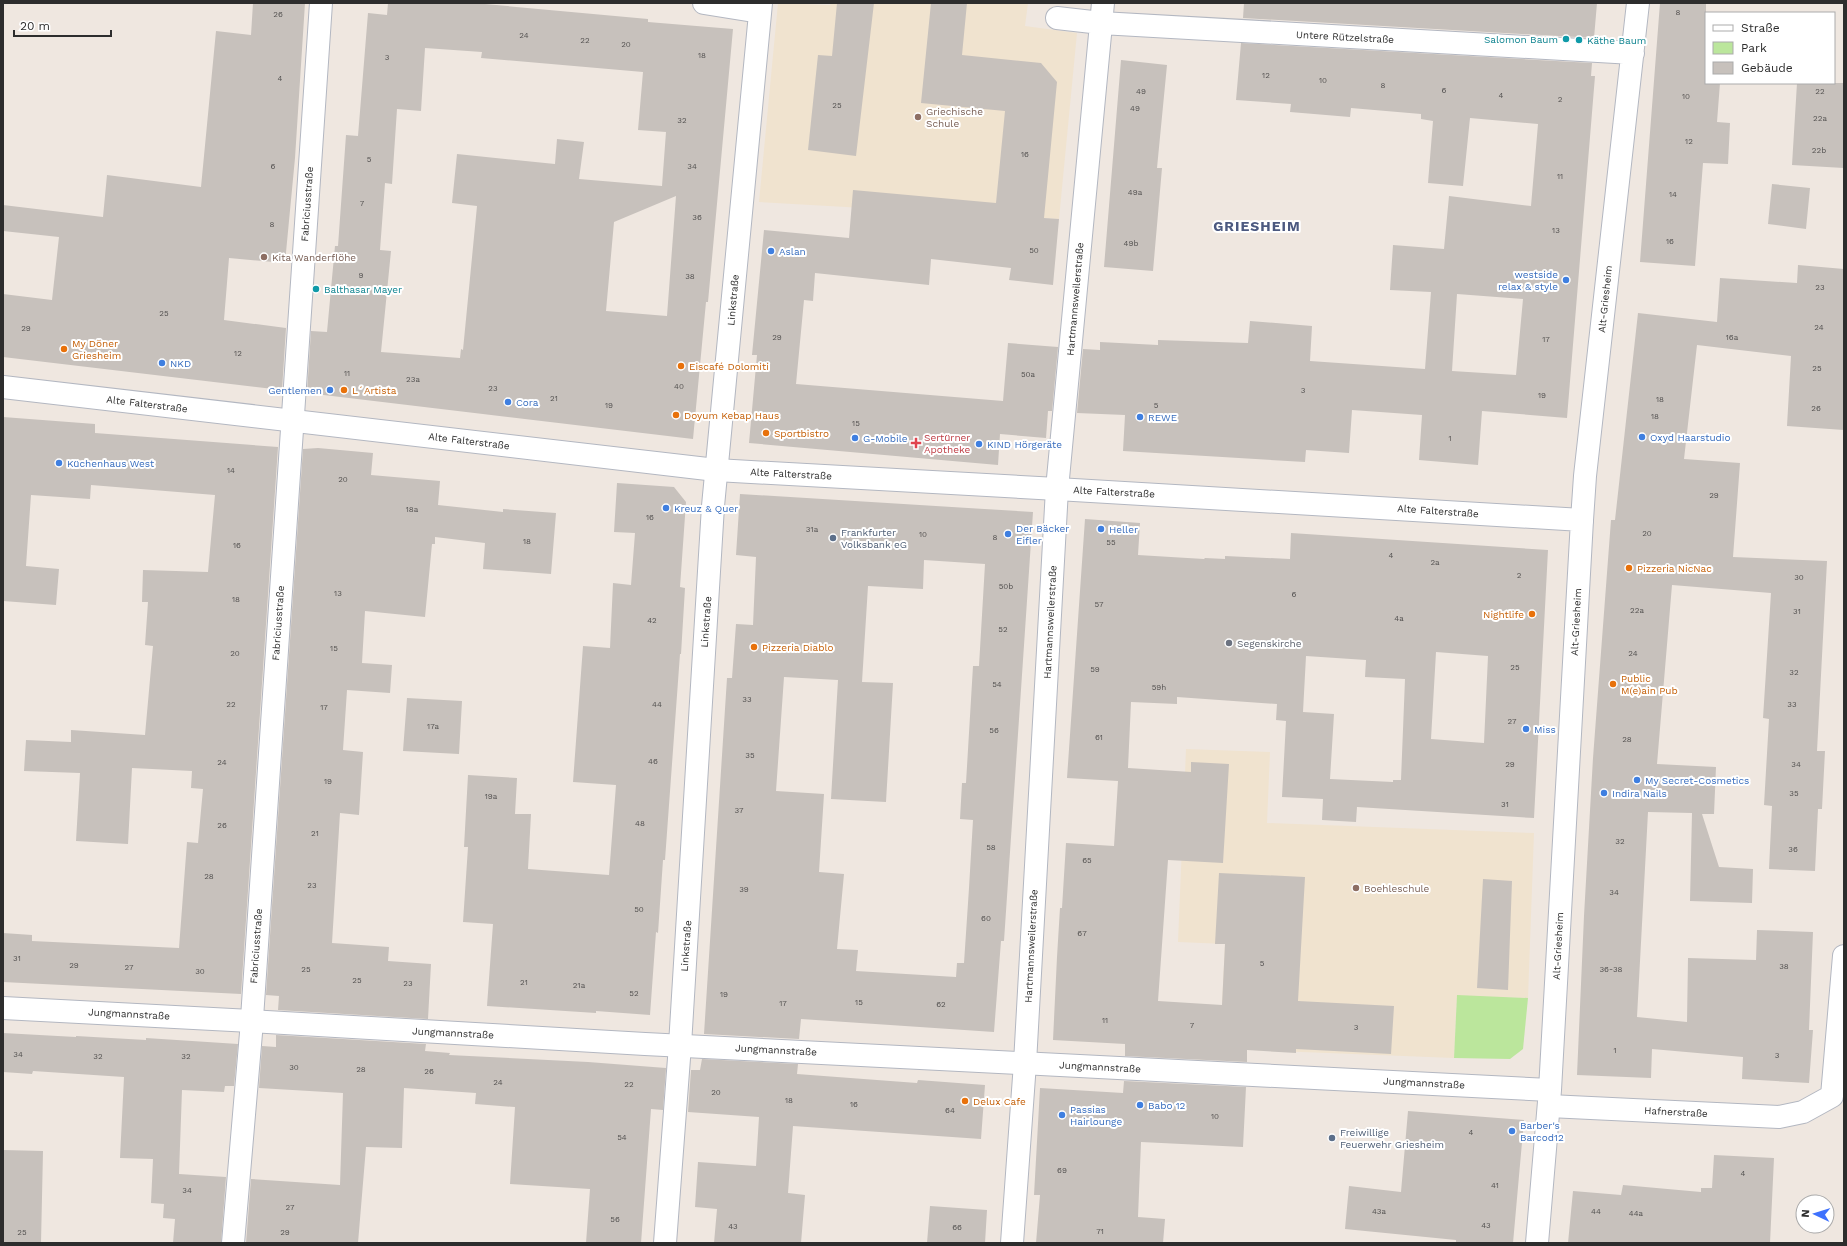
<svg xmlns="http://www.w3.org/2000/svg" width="1847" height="1246" viewBox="0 0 1847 1246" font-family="'Work Sans',sans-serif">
<rect width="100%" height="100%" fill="#efe7e0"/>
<path fill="#f0e3cf" d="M778,3L830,5L831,3H1028L1025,26L1077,33L1059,219L759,202Z
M1186,749L1270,752L1267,823L1534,833L1528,998L1457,996L1454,1058L1227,1049L1222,1005L1225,944L1178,942Z"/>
<path fill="#bbe69c" d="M1457,995L1528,998L1523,1049L1510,1059L1454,1058Z"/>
<path fill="#c7c1bc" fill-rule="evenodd" d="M253,3H305L295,158L285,263L229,258L224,320L286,328L282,390L3,357V294L52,300L59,237L3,231V205L103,217L107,175L201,187L216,31L251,35Z
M388,3H474L648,19V22L733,29L708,302H706L693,439L307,393L311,331L327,332L335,246H338L346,135L358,136L368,13L387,15ZM425,48L482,52L481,58L643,72L638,130L666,132L662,186L579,179L584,142L557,139L555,164L457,154L452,203L477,206L463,350L461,349L460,358L381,352L391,251L380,250L385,183L392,184L397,109L421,111ZM676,196L667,316L606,311L614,222Z
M837,3H874L856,156L808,150L818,55L832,56Z
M931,3H967L962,55L1041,63L1057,82L1044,218L1059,219L1053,285L1009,280L1011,268L931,259L929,285L815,273L813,301L804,300L796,384L1003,401L1008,343L1058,347L1052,411H1048L1046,438L1000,434L998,465L749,443L757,355H752L764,230L849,238L853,190L996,203L1005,111L921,103Z
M1244,3H1597L1594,38L1243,18Z
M1660,3H1706V83H1720L1717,122L1730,123L1728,164L1703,163L1695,266L1640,262Z
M1241,43L1592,63L1591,76H1595L1567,418L1482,411L1478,465L1419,460L1422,415L1352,410L1349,453L1306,450L1305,462L1123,451L1125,415L1077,413L1083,349L1100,350V342L1158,345V340L1248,343L1250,321L1312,326L1310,361L1425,369L1431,292L1390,290L1393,245L1444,249L1449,196L1531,206L1538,124L1470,118L1463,186L1428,183L1433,121L1421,119V114L1351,108L1350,117L1290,112L1291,104L1236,100ZM1457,294L1523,299L1516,375L1452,371Z
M1121,60L1167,65L1157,168H1162L1153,271L1104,267Z
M1797,83H1844V168L1792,165Z
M1772,184L1810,188L1806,229L1768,224Z
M1798,265L1844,269V430L1787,426L1791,356L1697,345L1684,459L1740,463L1733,557L1827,561L1817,751H1825L1822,809H1818L1815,871L1769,869L1772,806L1764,805L1769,719L1763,718L1771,593L1672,585L1657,764L1716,767L1714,814H1702L1719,867L1753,869L1752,903L1690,901L1692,813L1648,812L1637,1017L1687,1022L1688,958L1756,960L1757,930L1813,932L1809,1030H1813L1809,1083L1742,1079L1743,1057L1652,1049L1651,1078L1577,1075L1584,916L1593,758L1611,520H1615L1638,313L1717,322L1720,278L1797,283Z
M3,417L95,424V433L278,447L241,994L3,982V933L32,935V941L179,948L187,842L198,843L203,789L191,788L192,771L132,768L128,844L76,841L80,773L24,771L26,740L71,742V730L145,735L153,646L145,645L148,602H142L143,570L208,572L215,495L91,485L90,499L31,495L26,566L59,569L56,605L3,601Z
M318,448L373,453L371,475L440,481L438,505L503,512V509L556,513L551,574L483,569L485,543L435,537V544H432L425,617L365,611L362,663L392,665L390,693L347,690L343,750L363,752L359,815L340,813L332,943L389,947L388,961L431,964L428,1019L278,1010L279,996L266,995L303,449Z
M617,483L674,487L686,502L680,587L685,588L681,654H680L665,860H663L658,933L656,932L650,1015L596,1011V1013L487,1006L493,924L463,922L468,847H464L468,775L517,778L515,814H531L528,869L609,875L616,785L573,782L583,646L610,648L613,583L631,585L635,533L614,532Z
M740,494L1033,512L1004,941H1001L994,1032L801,1019L799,1039L704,1034L727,678H732L736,624L753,625L756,557L736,555ZM924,560L985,564L979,666H973L966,783H962L960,819L973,820L969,888L964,963H957L956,977L856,971L858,950L837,949L844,874L819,872L824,794L776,791L784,677L838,680L831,799L886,802L893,683L862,682L868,586L923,589Z
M1085,519L1140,523L1138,555L1204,559L1205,558L1225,559V556L1290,559L1291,533L1548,550L1534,818L1357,807L1356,822L1322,820L1323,799L1282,797L1286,721L1276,720L1277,704L1177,697V704L1131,702L1128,768L1191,772V762L1229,764L1223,863L1168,860L1158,1001L1222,1005L1225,944H1215L1219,873L1305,877L1298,1001L1394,1006L1391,1054L1296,1049V1053L1247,1050V1062L1125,1056V1044L1053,1040L1057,957L1060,908H1062L1066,843L1114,846L1118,781L1067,778ZM1436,652L1488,656L1484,743L1431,739ZM1306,656L1366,660L1365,677L1405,679L1401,780H1393V782L1330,779L1334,714L1303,712Z
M407,698L462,701L459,754L403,751Z
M1483,879L1512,881L1508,990L1477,988Z
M3,1033L76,1037V1036L146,1040V1038L238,1044L234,1086H225L224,1092L182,1090L179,1174L226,1177L221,1243H173L175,1219L163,1218L164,1204L151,1203L153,1159L120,1158L124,1077L33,1071L32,1074L3,1072Z
M276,1035L426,1044L425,1051L450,1053L449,1055L588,1062L666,1068L663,1110L651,1109L641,1243H586L590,1189L510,1184L515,1107L475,1104L476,1093L404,1088L402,1148L366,1147L358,1243H246L251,1179L340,1185L343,1093L259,1088L262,1046L276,1047Z
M702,1059L798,1064L797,1074L917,1083L918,1080L985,1085L981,1139L793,1126L788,1193L805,1195L801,1243H714L717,1209L695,1207L698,1162L756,1166L759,1117L688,1112L691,1070H700Z
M1124,1081L1246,1087L1243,1147L1141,1142L1138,1217L1165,1219L1163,1243H1036L1040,1195H1034L1040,1088L1123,1093Z
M1408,1111L1524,1120L1513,1243H1456V1240L1345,1229L1349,1186L1401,1192Z
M3,1150L43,1151L41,1243H3Z
M1714,1155L1774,1158L1770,1243H1568L1573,1191L1621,1195L1623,1185L1701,1192V1188H1712Z
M930,1206L987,1210L985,1243H927Z"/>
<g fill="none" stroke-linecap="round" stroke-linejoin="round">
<defs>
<path id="minor" d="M704,3L760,12
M1057,18L1101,23L1633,53
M1582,520L1585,476L1638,3
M1549,1106L1779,1117L1803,1112L1832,1096L1844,956
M233,1243L251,1033L321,3
M665,1243L680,1045L713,506L761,3
M1012,1243L1025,1063L1057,489L1103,3"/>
<path id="tertiary" d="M3,387L716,470L1057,489L1582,520L1550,1090L1537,1243
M3,1008L251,1021L645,1044L1550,1090"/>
</defs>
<use href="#minor" stroke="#b3b7c1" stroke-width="24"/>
<use href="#tertiary" stroke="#b3b7c1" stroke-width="24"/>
<use href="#minor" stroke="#fff" stroke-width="22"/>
<use href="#tertiary" stroke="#fff" stroke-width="22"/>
</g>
<g fill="#0f9aa8" stroke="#fff" stroke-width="1.5">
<circle cx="1566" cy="39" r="4"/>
<circle cx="1579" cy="40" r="4"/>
<circle cx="316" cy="289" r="4"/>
</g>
<g fill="#8d6e63" stroke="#fff" stroke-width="1.5">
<circle cx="918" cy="117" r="4"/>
<circle cx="264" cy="257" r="4"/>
<circle cx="1356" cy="888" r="4"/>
</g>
<g fill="#3f7fe0" stroke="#fff" stroke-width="1.5">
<circle cx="771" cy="251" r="4"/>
<circle cx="1566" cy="280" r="4"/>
<circle cx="162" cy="363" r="4"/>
<circle cx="330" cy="390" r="4"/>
<circle cx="508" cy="402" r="4"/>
<circle cx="1140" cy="417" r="4"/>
<circle cx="1642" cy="437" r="4"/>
<circle cx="855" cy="438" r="4"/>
<circle cx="979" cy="444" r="4"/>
<circle cx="59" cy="463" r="4"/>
<circle cx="666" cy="508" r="4"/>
<circle cx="1101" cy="529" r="4"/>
<circle cx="1008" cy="534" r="4"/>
<circle cx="1526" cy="729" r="4"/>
<circle cx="1637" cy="780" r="4"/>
<circle cx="1604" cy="793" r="4"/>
<circle cx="1140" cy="1105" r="4"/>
<circle cx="1062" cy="1115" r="4"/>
<circle cx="1512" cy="1131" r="4"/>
</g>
<g fill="#e8710a" stroke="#fff" stroke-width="1.5">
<circle cx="64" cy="349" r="4"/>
<circle cx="681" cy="366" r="4"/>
<circle cx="344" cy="390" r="4"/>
<circle cx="676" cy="415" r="4"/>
<circle cx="766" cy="433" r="4"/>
<circle cx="1629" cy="568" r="4"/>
<circle cx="1532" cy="614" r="4"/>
<circle cx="754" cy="647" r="4"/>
<circle cx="1613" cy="684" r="4"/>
<circle cx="965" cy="1101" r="4"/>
</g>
<path fill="#e0444e" stroke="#fff" stroke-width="1.5" d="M914 437h4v4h4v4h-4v4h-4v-4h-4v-4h4z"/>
<g fill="#5c6f8a" stroke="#fff" stroke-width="1.5">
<circle cx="833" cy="538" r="4"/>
<circle cx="1332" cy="1138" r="4"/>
</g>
<circle fill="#6b7280" stroke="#fff" stroke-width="1.5" cx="1229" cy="643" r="4"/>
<g text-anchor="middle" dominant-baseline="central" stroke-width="4" stroke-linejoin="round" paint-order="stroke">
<g font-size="8" fill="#545251">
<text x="1678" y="12">8</text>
<text x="278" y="14">26</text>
<text x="524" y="35">24</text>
<text x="585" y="40">22</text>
<text x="626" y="44">20</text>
<text x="702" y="55">18</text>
<text x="387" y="57">3</text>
<text x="1266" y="75">12</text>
<text x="280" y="78">4</text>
<text x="1323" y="80">10</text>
<text x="1383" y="85">8</text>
<text x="1444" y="90">6</text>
<text x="1141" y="91">49</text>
<text x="1820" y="91">22</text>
<text x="1501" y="95">4</text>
<text x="1686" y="96">10</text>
<text x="1560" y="99">2</text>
<text x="837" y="105">25</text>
<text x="1135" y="108">49</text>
<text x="1820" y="118">22a</text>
<text x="682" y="120">32</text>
<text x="1689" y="141">12</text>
<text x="1819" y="150">22b</text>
<text x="1025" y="154">16</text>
<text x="369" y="159">5</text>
<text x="273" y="166">6</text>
<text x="692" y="166">34</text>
<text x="1560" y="176">11</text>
<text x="1135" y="192">49a</text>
<text x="1673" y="194">14</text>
<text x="362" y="203">7</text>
<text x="697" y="217">36</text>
<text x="272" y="224">8</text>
<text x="1556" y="230">13</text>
<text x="1670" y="241">16</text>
<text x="1131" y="243">49b</text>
<text x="1034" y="250">50</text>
<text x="361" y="275">9</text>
<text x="690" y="276">38</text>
<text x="1820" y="287">23</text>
<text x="164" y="313">25</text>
<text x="1819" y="327">24</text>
<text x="26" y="328">29</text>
<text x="777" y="337">29</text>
<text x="1732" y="337">16a</text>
<text x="1546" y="339">17</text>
<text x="238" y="353">12</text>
<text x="1817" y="368">25</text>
<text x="347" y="373">11</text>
<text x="1028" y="374">50a</text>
<text x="413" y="379">23a</text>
<text x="679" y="386">40</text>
<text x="493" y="388">23</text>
<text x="1303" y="390">3</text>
<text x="1542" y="395">19</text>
<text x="554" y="398">21</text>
<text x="1660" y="399">18</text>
<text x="609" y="405">19</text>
<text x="1156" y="405">5</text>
<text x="1816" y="408">26</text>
<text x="1655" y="416">18</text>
<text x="856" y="423">15</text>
<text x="1450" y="438">1</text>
<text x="231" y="470">14</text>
<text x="343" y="479">20</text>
<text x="1714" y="495">29</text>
<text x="412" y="509">18a</text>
<text x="650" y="517">16</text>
<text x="812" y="529">31a</text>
<text x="1647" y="533">20</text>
<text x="923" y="534">10</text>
<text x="995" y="537">8</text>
<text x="527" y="541">18</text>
<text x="1111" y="542">55</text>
<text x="237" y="545">16</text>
<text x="1391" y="555">4</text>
<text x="1435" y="562">2a</text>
<text x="1519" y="575">2</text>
<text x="1799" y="577">30</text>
<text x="1006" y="586">50b</text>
<text x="338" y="593">13</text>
<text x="1294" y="594">6</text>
<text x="236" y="599">18</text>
<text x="1099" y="604">57</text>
<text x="1637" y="610">22a</text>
<text x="1797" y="611">31</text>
<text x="1399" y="618">4a</text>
<text x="652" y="620">42</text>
<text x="1003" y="629">52</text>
<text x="334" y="648">15</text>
<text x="235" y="653">20</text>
<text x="1633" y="653">24</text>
<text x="1515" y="667">25</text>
<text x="1095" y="669">59</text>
<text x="1794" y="672">32</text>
<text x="997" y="684">54</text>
<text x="1159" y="687">59h</text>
<text x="747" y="699">33</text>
<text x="231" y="704">22</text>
<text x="657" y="704">44</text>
<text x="1792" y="704">33</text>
<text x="324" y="707">17</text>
<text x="1512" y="721">27</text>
<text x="433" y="726">17a</text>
<text x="994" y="730">56</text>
<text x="1099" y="737">61</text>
<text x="1627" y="739">28</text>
<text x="750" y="755">35</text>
<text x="653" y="761">46</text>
<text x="222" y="762">24</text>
<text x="1510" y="764">29</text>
<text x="1796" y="764">34</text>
<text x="328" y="781">19</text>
<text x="1794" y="793">35</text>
<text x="491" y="796">19a</text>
<text x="1505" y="804">31</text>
<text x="739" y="810">37</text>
<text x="640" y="823">48</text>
<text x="222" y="825">26</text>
<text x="315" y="833">21</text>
<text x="1620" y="841">32</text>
<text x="991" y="847">58</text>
<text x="1793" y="849">36</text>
<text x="1087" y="860">65</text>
<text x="209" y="876">28</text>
<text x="312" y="885">23</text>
<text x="744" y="889">39</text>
<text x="1614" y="892">34</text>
<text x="639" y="909">50</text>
<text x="986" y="918">60</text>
<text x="1082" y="933">67</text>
<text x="17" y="958">31</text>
<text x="1262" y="963">5</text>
<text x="74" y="965">29</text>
<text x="1784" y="966">38</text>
<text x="129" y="967">27</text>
<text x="306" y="969">25</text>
<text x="1611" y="969">36-38</text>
<text x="200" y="971">30</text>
<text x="357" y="980">25</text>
<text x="524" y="982">21</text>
<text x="408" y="983">23</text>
<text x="579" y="985">21a</text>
<text x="634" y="993">52</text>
<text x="724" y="994">19</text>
<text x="859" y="1002">15</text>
<text x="783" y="1003">17</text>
<text x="941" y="1004">62</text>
<text x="1105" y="1020">11</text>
<text x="1192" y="1025">7</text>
<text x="1356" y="1027">3</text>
<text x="1615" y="1050">1</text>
<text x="18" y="1054">34</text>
<text x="1777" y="1055">3</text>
<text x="98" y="1056">32</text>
<text x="186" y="1056">32</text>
<text x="294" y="1067">30</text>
<text x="361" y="1069">28</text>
<text x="429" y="1071">26</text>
<text x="498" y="1082">24</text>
<text x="629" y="1084">22</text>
<text x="716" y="1092">20</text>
<text x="789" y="1100">18</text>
<text x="854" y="1104">16</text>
<text x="950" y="1110">64</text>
<text x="1215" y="1116">10</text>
<text x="1471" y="1132">4</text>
<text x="622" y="1137">54</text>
<text x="1062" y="1170">69</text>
<text x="1743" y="1173">4</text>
<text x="1495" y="1185">41</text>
<text x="187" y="1190">34</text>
<text x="290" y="1207">27</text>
<text x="1379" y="1211">43a</text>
<text x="1596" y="1211">44</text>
<text x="1636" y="1213">44a</text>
<text x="615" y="1219">56</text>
<text x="1486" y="1225">43</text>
<text x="733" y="1226">43</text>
<text x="957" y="1227">66</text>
<text x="1100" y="1231">71</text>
<text x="22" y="1232">25</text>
<text x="285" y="1232">29</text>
</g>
<g font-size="10" fill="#2d2d2d" stroke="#fff">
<text transform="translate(1345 37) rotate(3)">Untere Rützelstraße</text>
<text transform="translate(307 204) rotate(-86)">Fabriciusstraße</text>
<text transform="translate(1075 299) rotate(-85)">Hartmannsweilerstraße</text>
<text transform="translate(1605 299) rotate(-84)">Alt-Griesheim</text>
<text transform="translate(733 300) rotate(-85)">Linkstraße</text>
<text transform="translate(147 404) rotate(7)">Alte Falterstraße</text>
<text transform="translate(469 441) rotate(7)">Alte Falterstraße</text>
<text transform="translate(791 474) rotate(3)">Alte Falterstraße</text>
<text transform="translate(1114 492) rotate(3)">Alte Falterstraße</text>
<text transform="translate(1438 511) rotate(4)">Alte Falterstraße</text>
<text transform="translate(706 622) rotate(-86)">Linkstraße</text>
<text transform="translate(1050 622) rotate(-87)">Hartmannsweilerstraße</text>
<text transform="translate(1576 622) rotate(-87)">Alt-Griesheim</text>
<text transform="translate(278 623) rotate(-86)">Fabriciusstraße</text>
<text transform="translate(256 946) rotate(-86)">Fabriciusstraße</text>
<text transform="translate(686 946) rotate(-86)">Linkstraße</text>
<text transform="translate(1031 946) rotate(-87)">Hartmannsweilerstraße</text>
<text transform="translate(1558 946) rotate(-87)">Alt-Griesheim</text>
<text transform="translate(129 1014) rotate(3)">Jungmannstraße</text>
<text transform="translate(453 1033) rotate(3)">Jungmannstraße</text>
<text transform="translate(776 1050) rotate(3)">Jungmannstraße</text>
<text transform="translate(1100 1067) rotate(3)">Jungmannstraße</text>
<text transform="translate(1424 1083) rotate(3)">Jungmannstraße</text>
<text transform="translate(1676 1112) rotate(3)">Hafnerstraße</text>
</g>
<g font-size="10" fill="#0d838f" stroke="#fff" text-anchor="start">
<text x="1558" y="39" text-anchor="end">Salomon Baum</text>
<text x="1587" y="40">Käthe Baum</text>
<text x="324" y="289">Balthasar Mayer</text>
</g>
<g font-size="10" fill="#785e54" stroke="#fff" text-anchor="start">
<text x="926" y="111">Griechische<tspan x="926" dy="12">Schule</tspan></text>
<text x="272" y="257">Kita Wanderflöhe</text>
<text x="1364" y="888">Boehleschule</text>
</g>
<g font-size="10" fill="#366cbe" stroke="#fff" text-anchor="start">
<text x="779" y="251">Aslan</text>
<text x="1558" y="274" text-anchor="end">westside<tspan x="1558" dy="12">relax &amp; style</tspan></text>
<text x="170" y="363">NKD</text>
<text x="322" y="390" text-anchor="end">Gentlemen</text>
<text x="516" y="402">Cora</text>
<text x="1148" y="417">REWE</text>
<text x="1650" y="437">Oxyd Haarstudio</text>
<text x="863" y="438">G-Mobile</text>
<text x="987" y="444">KIND Hörgeräte</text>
<text x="67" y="463">Küchenhaus West</text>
<text x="674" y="508">Kreuz &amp; Quer</text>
<text x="1016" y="528">Der Bäcker<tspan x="1016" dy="12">Eifler</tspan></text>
<text x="1109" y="529">Heller</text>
<text x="1534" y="729">Miss</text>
<text x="1645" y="780">My Secret-Cosmetics</text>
<text x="1612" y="793">Indira Nails</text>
<text x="1148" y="1105">Babo 12</text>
<text x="1070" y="1109">Passias<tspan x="1070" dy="12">Hairlounge</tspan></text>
<text x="1520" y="1125">Barber's<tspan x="1520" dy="12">Barcod12</tspan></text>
</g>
<g font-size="10" fill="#c56008" stroke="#fff" text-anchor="start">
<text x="72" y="343">My Döner<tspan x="72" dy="12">Griesheim</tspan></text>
<text x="689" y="366">Eiscafé Dolomiti</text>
<text x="352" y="390">L´Artista</text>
<text x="684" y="415">Doyum Kebap Haus</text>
<text x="774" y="433">Sportbistro</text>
<text x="1637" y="568">Pizzeria NicNac</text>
<text x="1524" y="614" text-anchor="end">Nightlife</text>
<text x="762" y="647">Pizzeria Diablo</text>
<text x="1621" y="678">Public<tspan x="1621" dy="12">M(e)ain Pub</tspan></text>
<text x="973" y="1101">Delux Cafe</text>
</g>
<g font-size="10" fill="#be3a42" stroke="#fff" text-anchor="start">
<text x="924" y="437">Sertürner<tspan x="924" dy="12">Apotheke</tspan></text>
</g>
<g font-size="10" fill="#4e5e75" stroke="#fff" text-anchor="start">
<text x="841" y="532">Frankfurter<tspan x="841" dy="12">Volksbank eG</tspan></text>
<text x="1340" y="1132">Freiwillige<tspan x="1340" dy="12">Feuerwehr Griesheim</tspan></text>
</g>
<g font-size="10" fill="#5b616d" stroke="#fff" text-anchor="start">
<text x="1237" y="643">Segenskirche</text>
</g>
<g font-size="14" font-weight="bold" letter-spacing="1" fill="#4c5980" stroke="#fff">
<text x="1257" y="226">GRIESHEIM</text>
</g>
</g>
<rect width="1847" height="1246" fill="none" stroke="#2d2d2d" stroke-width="8"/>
<rect x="1705" y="12" width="130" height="72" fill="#ffffff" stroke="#ababab"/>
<rect x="1713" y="25" width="20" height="6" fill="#ffffff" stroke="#ababab"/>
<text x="1741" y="32" font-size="12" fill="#2d2d2d">Straße</text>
<rect x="1713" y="42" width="20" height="12" fill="#bbe69c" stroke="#ababab"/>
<text x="1741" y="52" font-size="12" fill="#2d2d2d">Park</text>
<rect x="1713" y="62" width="20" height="12" fill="#c7c1bc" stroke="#ababab"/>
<text x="1741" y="72" font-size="12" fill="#2d2d2d">Gebäude</text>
<g transform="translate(1815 1214) rotate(274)"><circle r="19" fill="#ffffff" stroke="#ababab"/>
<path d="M0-3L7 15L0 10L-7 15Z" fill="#3e71fd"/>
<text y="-6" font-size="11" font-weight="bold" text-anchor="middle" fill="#2d2d2d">N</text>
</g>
<path d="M14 30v6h97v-6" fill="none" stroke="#2d2d2d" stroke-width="2"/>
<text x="20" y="30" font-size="12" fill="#2d2d2d" stroke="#ffffff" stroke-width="3" paint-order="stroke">20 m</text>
</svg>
